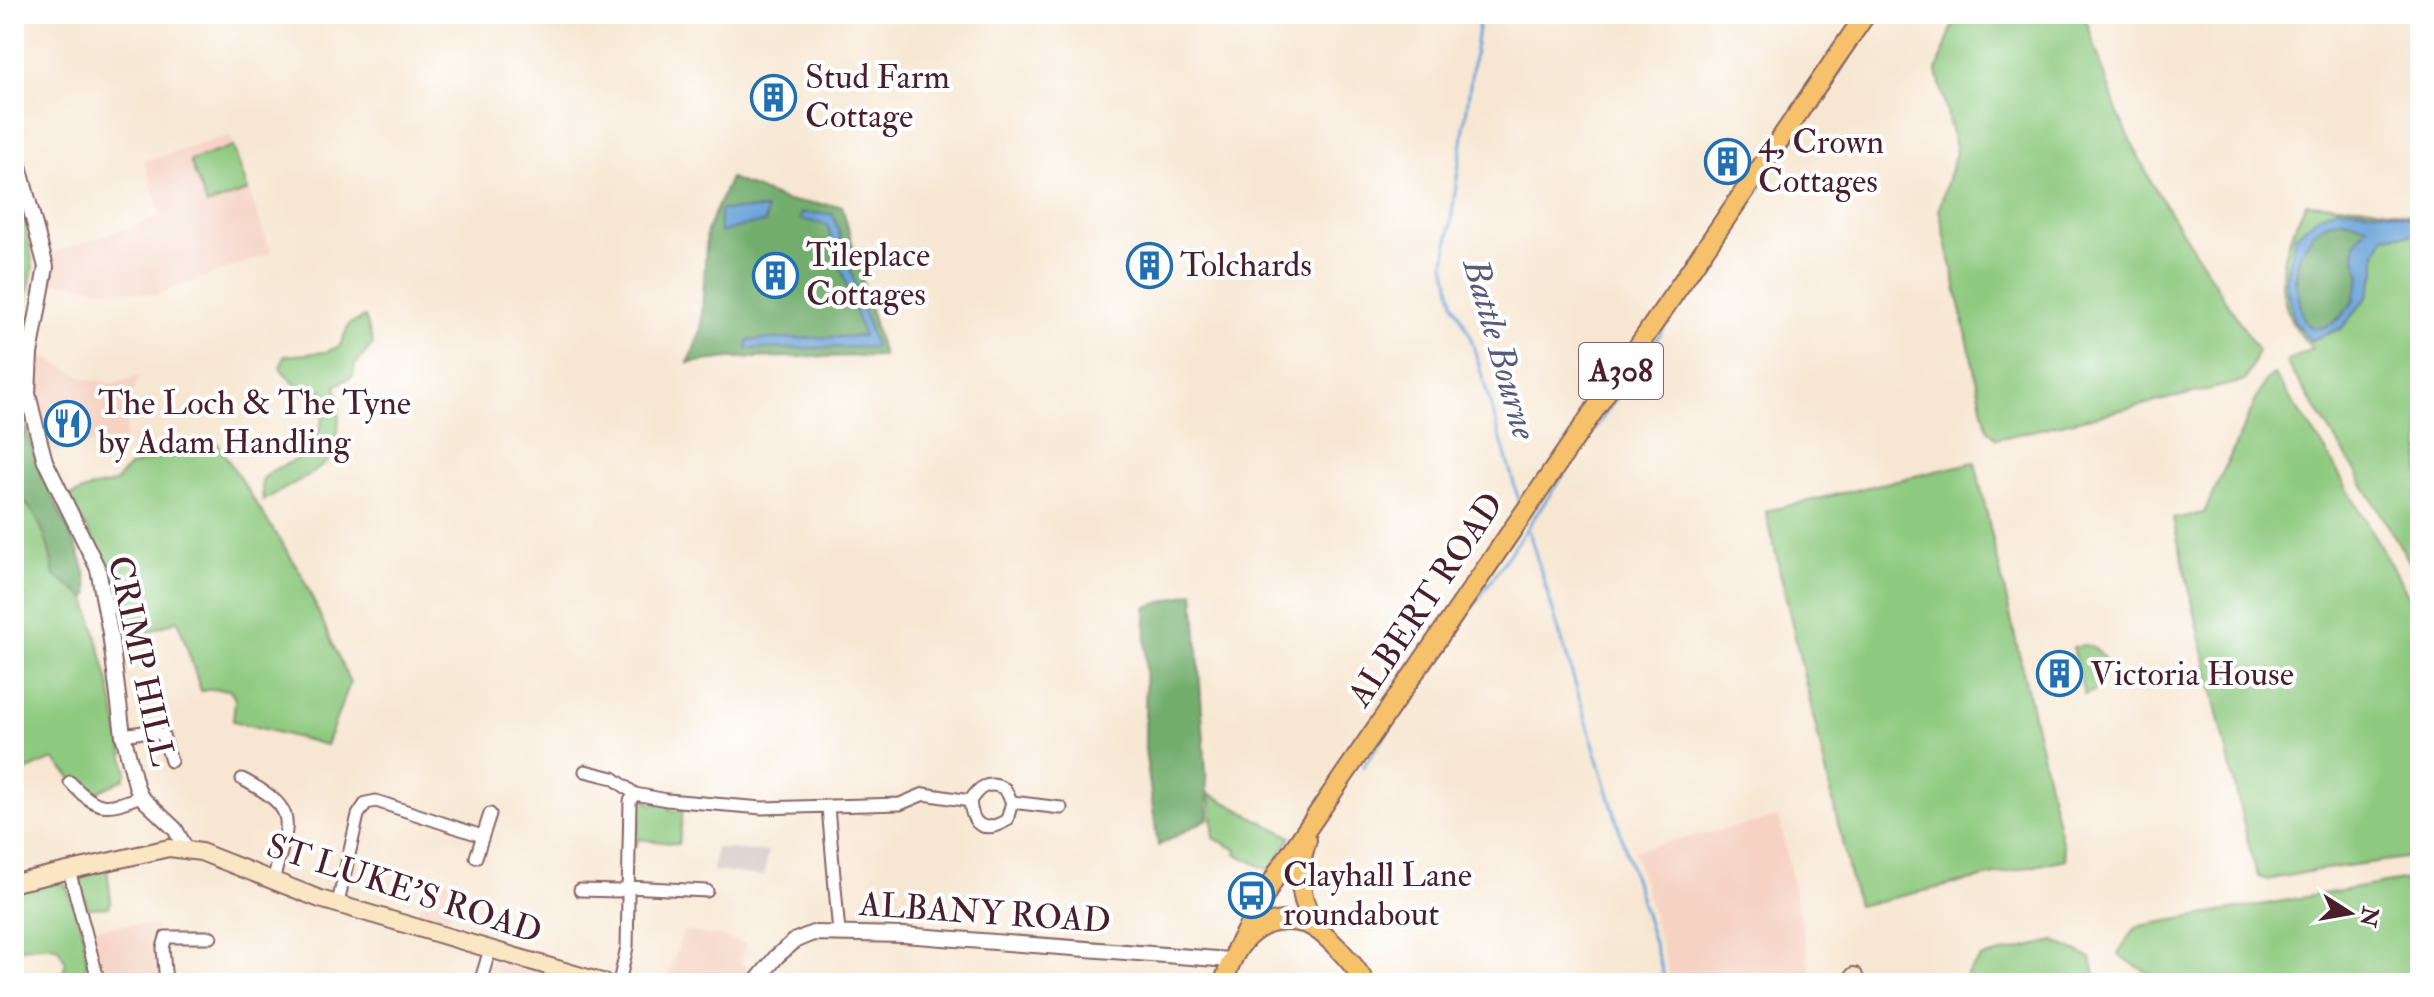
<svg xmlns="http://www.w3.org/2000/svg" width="2434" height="997" viewBox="0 0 2434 997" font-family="'IM FELL Double Pica',serif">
<rect width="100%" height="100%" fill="#fff"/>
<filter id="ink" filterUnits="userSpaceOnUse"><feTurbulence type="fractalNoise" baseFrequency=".0125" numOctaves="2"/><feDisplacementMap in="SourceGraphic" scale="16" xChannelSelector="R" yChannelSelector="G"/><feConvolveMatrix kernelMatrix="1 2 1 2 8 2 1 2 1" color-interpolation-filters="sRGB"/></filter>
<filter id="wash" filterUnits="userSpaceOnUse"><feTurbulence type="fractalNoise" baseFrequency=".006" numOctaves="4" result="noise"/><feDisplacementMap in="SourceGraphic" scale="32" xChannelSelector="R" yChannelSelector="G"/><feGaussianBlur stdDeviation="1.8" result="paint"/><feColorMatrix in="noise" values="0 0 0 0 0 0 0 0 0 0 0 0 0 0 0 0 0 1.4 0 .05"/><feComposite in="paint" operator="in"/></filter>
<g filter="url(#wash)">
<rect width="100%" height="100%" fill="#f7e7d2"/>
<path fill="#f5d2c2" d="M230,136L271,253L155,295L50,282L52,253L161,217L144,161Z
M37,352L84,378L114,384L140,376L128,403L125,440L98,442L50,453L35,393L34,368Z
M1779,817L1811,972L1769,983H1672L1634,850Z
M430,873L458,882L447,923L418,915Z
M127,925H155L163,983L122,981L100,964L94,928Z
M684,931L718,936L747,944L740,963L758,972L751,983H665Z
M493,954L550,971L558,983H483Z"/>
<path fill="#d1bfbd" d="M716,848L768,852L764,876L713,871Z"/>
<path fill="#8dc97e" stroke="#6c7454" stroke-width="2" d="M1963,14H2084L2118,114L2152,184L2258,351L2245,381L1997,439L1987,428L1939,209L1956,152L1937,71L1955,19Z
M233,146L248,191L207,205L190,161Z
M14,184L26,223L33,268L14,367Z
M2306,203L2373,207L2420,217V220L2385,211L2337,208L2376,272V253L2384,236L2420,234V579L2355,470L2286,362L2312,348C2285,325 2276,284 2286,250C2290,234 2299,219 2306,203Z
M365,317L373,344L355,365L353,376L336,385C340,408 342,438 328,460C321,471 277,492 263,501L262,480L273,470L307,455L318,433L326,408L323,389L310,396L302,392L280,368L285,356L325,352L340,346L349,324Z
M2274,375L2324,448L2420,616V856L2318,870L2267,880L2258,876L2251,855L2173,519L2204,513L2265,381Z
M214,438L301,573L350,683L326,745L233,721L235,699L230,690L213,689L201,691L178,620L119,644L105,586L110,580L91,536L68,497L90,488L114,483L130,466Z
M1975,462L2066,859L1857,906L1766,511Z
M14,492C39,511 50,545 54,575L86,598L109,682L127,772L124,779L89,796L53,759L25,771L14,768Z
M2084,645C2098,647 2107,657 2107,672L2100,688L2084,695L2073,647Z
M1210,794L1291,837L1270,871L1236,854L1237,850L1214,838Z
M646,798H649L648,803L670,806L669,810L679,811L684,800L679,844L638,839L636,846L633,845L638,832L639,804Z
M107,868L111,901L109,907L88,908L80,882L83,875Z
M2420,877V983H2168L2139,968L2118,954L2135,929L2140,926Z
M62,881C73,894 90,951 86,968C85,974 80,978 74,982L63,972L66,962L58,948L48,945L14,949V889Z
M2054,941L2091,958L2097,983H1959L1981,958Z"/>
<path fill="#72ad6d" stroke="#5e664c" stroke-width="2" d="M730,178L786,201L842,206L883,356L729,358L688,363L701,331L707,230Z
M2338,219L2368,225C2365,233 2357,239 2355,246C2352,258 2361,265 2361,276C2361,282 2356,294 2354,300C2348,313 2319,341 2305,322C2301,316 2300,306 2299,299C2292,265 2301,230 2338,219Z
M14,384L17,387C22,412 27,436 36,460C52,502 86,551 89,595L86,598L54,575C50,545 39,511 14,492Z
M1194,592L1209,818L1158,846L1145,749L1146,607Z"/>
<path fill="#67a3d8" stroke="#586182" stroke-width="2" fill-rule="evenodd" d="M2337,208L2385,211L2420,220V234L2384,236L2376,253V272L2368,296L2342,328L2310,341L2294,322L2285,281L2295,236L2320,215ZM2344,219L2367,225L2355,244V258L2361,276L2353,302L2339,319L2323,328L2311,327L2304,321L2295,279L2298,256L2314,232L2329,222Z
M766,209L765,223L746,225L720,233V210Z
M801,213L833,214L875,347L747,349L748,340L863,336L827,225L800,219Z"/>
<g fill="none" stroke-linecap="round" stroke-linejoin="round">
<path stroke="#67a3d8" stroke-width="3" d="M1480,14L1445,263L1454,303L1470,335L1520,504
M1529,532L1666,983
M1363,767L1870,28"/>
</g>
</g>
<g filter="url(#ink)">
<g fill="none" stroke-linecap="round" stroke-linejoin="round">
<defs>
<path id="minor" d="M123,735L150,731L163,735L171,761
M585,771L613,778L635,794
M242,779C303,811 288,822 273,881
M70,782C96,810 106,811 140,796
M1012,802L1061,808
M828,807L839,933
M476,857L490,814
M69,870L99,983
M580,890L619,891L628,887L707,891
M338,903L358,815L366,803L376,801L482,836
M166,983L163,948L166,937H211
M480,983L490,949
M619,983L627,947L630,801L635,794L667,800L762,808L900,804L924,794L970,801C972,826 984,834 1007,820L1012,802L1005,789C988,780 979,787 970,801"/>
<path id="tertiary" d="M14,147L46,267L30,354L28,394L37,431L45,461L98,569L110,633L123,735L136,785L140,796L175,829L186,849
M755,983L777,956L796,940L813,933L904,935L1230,960"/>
<path id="secondary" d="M14,883L169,848L201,852L320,899L605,983
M1854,976L1855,983"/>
<path id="primary" d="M1307,840L1298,871L1304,901L1315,928
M1236,949L1279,870L1866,14
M1224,983C1234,944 1258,913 1303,923C1322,927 1356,966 1365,983"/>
</defs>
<use href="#minor" stroke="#876565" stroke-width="15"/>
<use href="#tertiary" stroke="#876565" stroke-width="18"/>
<use href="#secondary" stroke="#876565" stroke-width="20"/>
<use href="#primary" stroke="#876565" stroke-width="22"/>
<use href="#minor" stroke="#fff" stroke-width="11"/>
<use href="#tertiary" stroke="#fff" stroke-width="14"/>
<use href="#secondary" stroke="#fbe6c4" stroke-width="16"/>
<use href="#primary" stroke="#f5c16b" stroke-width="18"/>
</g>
</g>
<defs>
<symbol id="building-ring" viewBox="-11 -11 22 22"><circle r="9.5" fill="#fff" stroke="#1f6fb2" stroke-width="1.5"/><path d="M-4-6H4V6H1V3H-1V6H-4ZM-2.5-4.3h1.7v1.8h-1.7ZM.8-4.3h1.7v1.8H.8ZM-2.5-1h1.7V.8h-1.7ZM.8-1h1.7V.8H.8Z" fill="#1f6fb2"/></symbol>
<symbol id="restaurant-ring" viewBox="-11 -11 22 22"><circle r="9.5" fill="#fff" stroke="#1f6fb2" stroke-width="1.5"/><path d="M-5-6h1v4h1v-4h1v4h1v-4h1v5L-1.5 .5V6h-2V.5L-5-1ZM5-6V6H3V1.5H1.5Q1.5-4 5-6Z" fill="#1f6fb2"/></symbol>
<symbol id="bus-ring" viewBox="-11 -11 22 22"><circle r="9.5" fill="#fff" stroke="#1f6fb2" stroke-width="1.5"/><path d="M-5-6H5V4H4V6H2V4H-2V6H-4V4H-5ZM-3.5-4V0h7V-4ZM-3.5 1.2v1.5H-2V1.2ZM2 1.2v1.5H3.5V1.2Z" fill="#1f6fb2"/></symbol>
</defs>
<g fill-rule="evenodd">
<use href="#building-ring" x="748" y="72" width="51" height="51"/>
<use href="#building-ring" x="1702" y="136" width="51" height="51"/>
<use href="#building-ring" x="1124" y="240" width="51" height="51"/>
<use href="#building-ring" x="750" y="250" width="51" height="51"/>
<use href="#restaurant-ring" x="42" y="398" width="51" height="51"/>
<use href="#building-ring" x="2034" y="648" width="51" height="51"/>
<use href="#bus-ring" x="1226" y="870" width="51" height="51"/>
</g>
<g text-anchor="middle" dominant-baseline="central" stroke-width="8" stroke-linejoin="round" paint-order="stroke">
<rect fill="#fff" stroke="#80626b" stroke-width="2" x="1579" y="343" width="84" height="56" rx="6"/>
<g font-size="32" font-weight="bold" fill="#4a1f2b">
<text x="1621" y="371">A308</text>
</g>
<g font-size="34" fill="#4a1f2b" stroke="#fff" text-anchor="start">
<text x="805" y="77">Stud Farm<tspan x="805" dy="39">Cottage</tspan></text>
<text x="1758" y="142">4, Crown<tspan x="1758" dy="39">Cottages</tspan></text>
<text x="806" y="255">Tileplace<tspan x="806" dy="39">Cottages</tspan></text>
<text x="1180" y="265">Tolchards</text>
<text x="98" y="403">The Loch &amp; The Tyne<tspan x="98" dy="39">by Adam Handling</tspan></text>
<text x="2090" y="674">Victoria House</text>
<text x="1283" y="875">Clayhall Lane<tspan x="1283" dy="39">roundabout</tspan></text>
</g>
<g font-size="34" fill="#4a1f2b" stroke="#fff">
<text transform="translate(1426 600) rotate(-56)">ALBERT ROAD</text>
<text transform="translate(141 661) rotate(78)">CRIMP HILL</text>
<text transform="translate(404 889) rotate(18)">ST LUKE'S ROAD</text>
<text transform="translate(985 913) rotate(4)">ALBANY ROAD</text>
</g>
<g font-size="36" font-style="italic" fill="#575a79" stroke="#fff">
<text transform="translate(1500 349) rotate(74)">Battle Bourne</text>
</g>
</g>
<rect width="2434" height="997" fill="none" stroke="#fff" stroke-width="48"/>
<g transform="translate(2350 913) rotate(101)" stroke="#ffffff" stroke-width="6" paint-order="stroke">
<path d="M0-6L14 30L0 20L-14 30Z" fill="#4a1f2b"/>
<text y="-12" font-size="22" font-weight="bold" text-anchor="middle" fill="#4a1f2b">N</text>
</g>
</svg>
